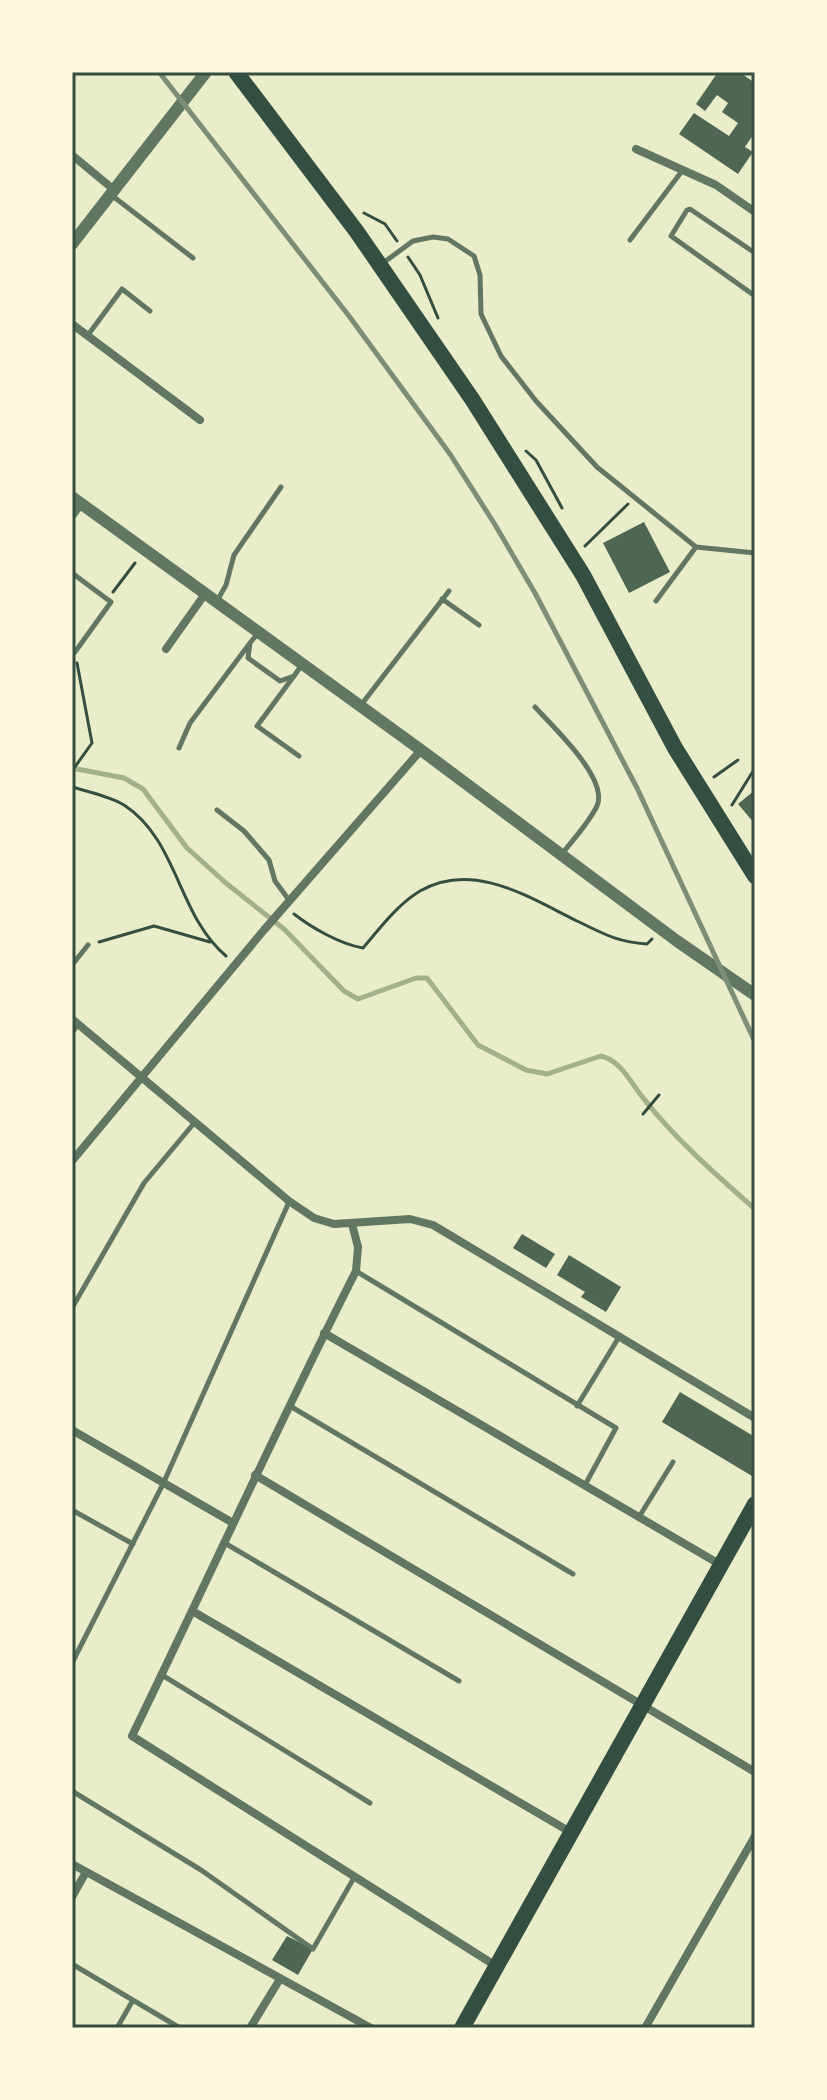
<svg xmlns="http://www.w3.org/2000/svg" width="827" height="2100" viewBox="0 0 827 2100" font-family="'Space Grotesk',sans-serif">
<rect width="100%" height="100%" fill="#e9edc9"/>
<g fill="none" stroke-linecap="round" stroke-linejoin="round">
<path stroke="#a3b18a" stroke-width="5" d="M72,768L124,778L143,789L187,848L227,884L284,929L344,991L358,999L416,978H427L478,1045L526,1070L547,1074L601,1056C619,1060 629,1079 640,1094C673,1137 714,1173 755,1209"/>
</g>
<path fill="#4f6655" d="M718,72H739L755,83V132L745,147L753,152L738,174L679,134L694,113L729,136L738,123L722,112L728,103L717,95L705,111L696,104Z
M644,522L670,572L629,593L603,543Z
M755,790V824L738,804Z
M522,1234L555,1254L546,1268L513,1248Z
M569,1255L621,1287L606,1312L581,1297L585,1292L557,1275Z
M680,1392L755,1437V1471L752,1476L662,1422Z
M287,1936L313,1949L298,1975L272,1960Z"/>
<g fill="none" stroke-linecap="round" stroke-linejoin="round">
<path stroke="#344e41" stroke-width="3" d="M364,213L385,224L397,241
M408,257L420,275L438,318
M526,451L536,460L562,508
M585,546L628,504
M113,592L135,563
M72,771L92,743L77,663
M714,777L738,760
M72,787C89,792 109,796 124,805C178,840 178,916 226,956
M732,805L755,768
M294,914C312,928 340,944 363,948C380,928 398,904 420,891C473,860 530,898 577,921C604,934 617,942 647,944L652,939
M99,942L154,926L210,942
M643,1114L659,1095"/>
<path stroke="#617663" stroke-width="5" d="M110,194L193,258
M630,240L682,171
M755,253L690,209L687,210L671,236L755,296
M383,263L413,241L433,237L448,239L474,256L480,275L481,314L501,356L536,401L597,467L696,547L755,553
M88,335L122,289L150,311
M72,573L111,602L75,652
M442,599L479,625
M217,601L226,585L234,555L281,487
M656,601L696,547
M258,633L250,643L248,658L280,681L294,676L301,666
M294,676L257,726L299,756
M361,705L449,591
M535,707C553,727 605,775 598,803C594,817 571,842 562,854
M179,748L190,723L250,643
M217,810L244,831L269,860L275,881L289,900
M72,965L88,945
M72,1033L78,1024
M356,1271L616,1428L585,1485
M72,1308L144,1183L195,1122
M290,1406L573,1574
M577,1406L619,1337
M72,1510L133,1544
M639,1517L673,1462
M223,1542L459,1681
M72,1663L163,1484L289,1202
M162,1675L370,1803
M72,1791L201,1870L313,1949L355,1876
M72,1964L180,2028
M117,2028L133,2000"/>
<path stroke="#617663" stroke-width="8" d="M636,149L716,185L755,212
M72,155L113,189
M72,324L200,420
M72,516L81,504
M166,649L205,594
M72,1019L289,1201L314,1218L334,1224L410,1219L433,1225L755,1418
M72,1161L264,930L421,750
M352,1224L358,1247L356,1271C278,1425 207,1582 132,1736L496,1966
M324,1333L721,1565
M72,1430L233,1523
M255,1475L755,1772
M194,1612L572,1833
M72,1864L371,2028
M72,1897L86,1872
M250,2028L280,1979
M645,2028L755,1836"/>
<path stroke="#617663" stroke-width="12" d="M72,244L206,72
M72,497L421,750L677,941L755,995"/>
<path stroke="#344e41" stroke-width="16" d="M236,72L357,232L472,399L583,575L675,748L755,876
M462,2028L755,1504"/>
<path stroke="#7c8e77" stroke-width="5" d="M159,72L349,316L450,454L494,523L535,593L637,788L755,1042"/>
</g>
<rect width="827" height="2100" fill="none" stroke="#fefae0" stroke-width="148"/>
<rect x="74" y="74" width="679" height="1952" fill="none" stroke="#344e41" stroke-width="3"/>
</svg>
